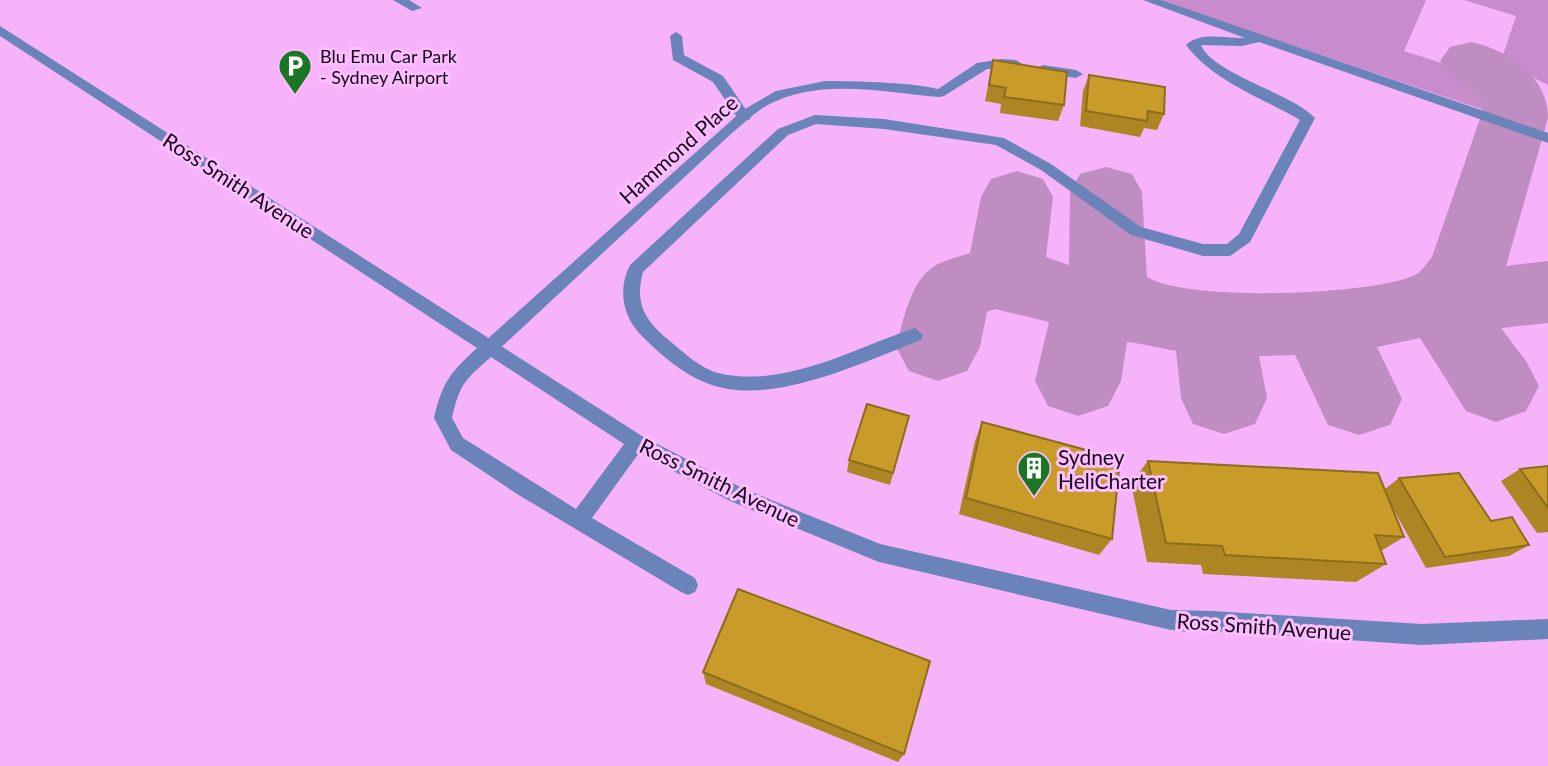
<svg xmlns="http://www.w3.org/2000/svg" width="1548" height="766" viewBox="0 0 1548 766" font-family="Lato,sans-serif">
<rect width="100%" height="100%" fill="#fbbeff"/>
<path fill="#f6b3fa" d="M0,0H1548V766H0Z"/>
<path fill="#c88bcc" d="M1158,0H1426L1404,51C1440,63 1481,70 1490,112Z
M1464,0H1548V85L1501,61L1516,16Z"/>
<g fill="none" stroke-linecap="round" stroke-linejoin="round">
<path fill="#c08dc3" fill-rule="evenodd" d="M1472,42C1509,51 1548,76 1548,118L1506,266L1548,261V323L1501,328L1526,361L1539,386L1526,411L1496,422L1466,411L1420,338L1377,347L1402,399L1390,425L1359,435L1328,425L1295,355L1259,356L1267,398L1255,424L1224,434L1193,424L1181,398L1176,351L1130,342H1127L1121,381L1108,406L1078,416L1048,406L1035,381L1049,322L995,309L987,312L980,347L967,371L938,381L909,371L896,347C903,321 911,277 938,264C947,259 959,257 970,253L981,197L991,179L1017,171L1043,179L1053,197L1046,257L1069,265L1070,192L1080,174L1106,167L1132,174L1142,192L1147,277C1187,302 1369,295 1413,276C1421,273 1426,264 1432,257L1482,113L1481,99L1450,75L1440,61L1450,47Z"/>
<path fill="#6a84b9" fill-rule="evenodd" d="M393,0H409L422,8L412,11Z
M1143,0H1161L1548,133V143L1259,42L1242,46L1201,45C1211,73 1294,94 1315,118L1250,242L1230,256H1203L1131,235L1041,170L996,145L884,129L816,124L788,135L643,272C635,301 643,318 665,337C680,349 699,368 718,373C785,389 854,348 915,328L923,335L921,340C862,362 767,410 704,382C682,373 661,355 644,338C623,319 617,290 630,265L778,129L815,115L884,119L1004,138L1051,164L1141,227L1203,244H1227L1239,234L1300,120C1262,98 1213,81 1186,45C1201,31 1226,39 1245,38Z
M0,26L642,436L744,489L880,544L1171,610L1178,613L1181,620L1178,627L1171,630L879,562L730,501L639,453L592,518L695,578L698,585L695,592L688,595L681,592L517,494L451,450L434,418C442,382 451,372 477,348L0,36ZM491,357L624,444L576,509L463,438L452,418C460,383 465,380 491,357Z
M676,32L682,36L684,55L723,76L751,117L749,120H739L713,82L673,60L670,36Z
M1002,59L1016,60L1022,64L1016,68L987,69L944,96L939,97L932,93L977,63Z
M1043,65L1076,70L1083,74L1076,78L1038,72L1036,69Z
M1213,611L1422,624L1548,619V639L1422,645L1213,631L1206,628L1203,621L1206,614Z"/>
<path fill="#6a84b9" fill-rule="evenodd" d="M825,81C845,81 934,82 946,93L939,97C884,92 817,77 766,106C754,113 743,124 732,133L495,353H483L480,348L483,343L743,110L776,91Z
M1171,610L1213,611L1220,614L1223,621L1220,628C1206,634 1178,633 1164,627L1161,620L1164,613Z"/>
</g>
<path fill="#ad8523" d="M993,60L1064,105L1058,121L1000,113L1001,104L985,101Z
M1089,75L1164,114L1157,130L1144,128L1140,137L1080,126L1083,91Z
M909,416L890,485L847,472L849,460Z
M982,422L1112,539L1099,555L959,514L975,441Z
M1148,461L1385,489L1399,478L1491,521L1529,545L1509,556L1426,568L1391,505L1404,537L1381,551L1386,564L1356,582L1203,574L1201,565L1147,562L1131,483Z
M1548,466V532L1537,533L1501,481L1520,469Z
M703,672L904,754L898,762L706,684Z"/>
<path fill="#c99b29" stroke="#8d6c1d" stroke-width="2" d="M993,60L1067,72L1064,105L1004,97L1006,88L989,85Z
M1089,75L1165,87L1164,114L1148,111L1147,121L1086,111Z
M867,404L909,416L893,473L849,460Z
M982,422L1120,459L1112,539L966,498Z
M1148,461L1378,473L1404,537L1375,535L1386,564L1225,555L1222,546L1166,543Z
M1548,466V508L1520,469Z
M1459,473L1491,521L1512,517L1529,545L1445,557L1399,478Z
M738,589L930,661L904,754L703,672Z"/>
<defs>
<symbol id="parking-pin" viewBox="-11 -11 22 30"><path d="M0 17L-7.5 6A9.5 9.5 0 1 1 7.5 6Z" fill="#1a7625" stroke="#fbbeff"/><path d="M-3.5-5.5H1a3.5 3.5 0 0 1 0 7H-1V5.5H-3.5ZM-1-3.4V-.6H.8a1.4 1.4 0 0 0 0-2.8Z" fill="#fff"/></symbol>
<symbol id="building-pin" viewBox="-11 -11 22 30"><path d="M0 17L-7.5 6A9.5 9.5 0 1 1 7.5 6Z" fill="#1a7625" stroke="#fbbeff"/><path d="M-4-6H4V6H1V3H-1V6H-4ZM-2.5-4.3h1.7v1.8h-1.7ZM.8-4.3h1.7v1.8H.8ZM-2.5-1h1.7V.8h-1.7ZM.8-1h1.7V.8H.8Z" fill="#fff"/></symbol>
</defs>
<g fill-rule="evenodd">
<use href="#parking-pin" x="276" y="47" width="38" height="52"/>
<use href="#building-pin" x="1015" y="449" width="38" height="52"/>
</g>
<g text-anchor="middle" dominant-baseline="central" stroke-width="6" stroke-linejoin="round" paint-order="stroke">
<g font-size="18" fill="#18041a" stroke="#fbbeff" text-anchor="start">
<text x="320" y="56">Blu Emu Car Park<tspan x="320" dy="21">- Sydney Airport</tspan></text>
</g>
<g font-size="21" fill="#18041a" stroke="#fbbeff">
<text transform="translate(678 149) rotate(-42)">Hammond Place</text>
<text transform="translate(239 185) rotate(33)">Ross Smith Avenue</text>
<text transform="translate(720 482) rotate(26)">Ross Smith Avenue</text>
<text transform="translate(1264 626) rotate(4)">Ross Smith Avenue</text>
</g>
<g font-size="21" fill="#18041a" stroke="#fbbeff" text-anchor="start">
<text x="1058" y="456">Sydney<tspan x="1058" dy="24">HeliCharter</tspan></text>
</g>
</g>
</svg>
